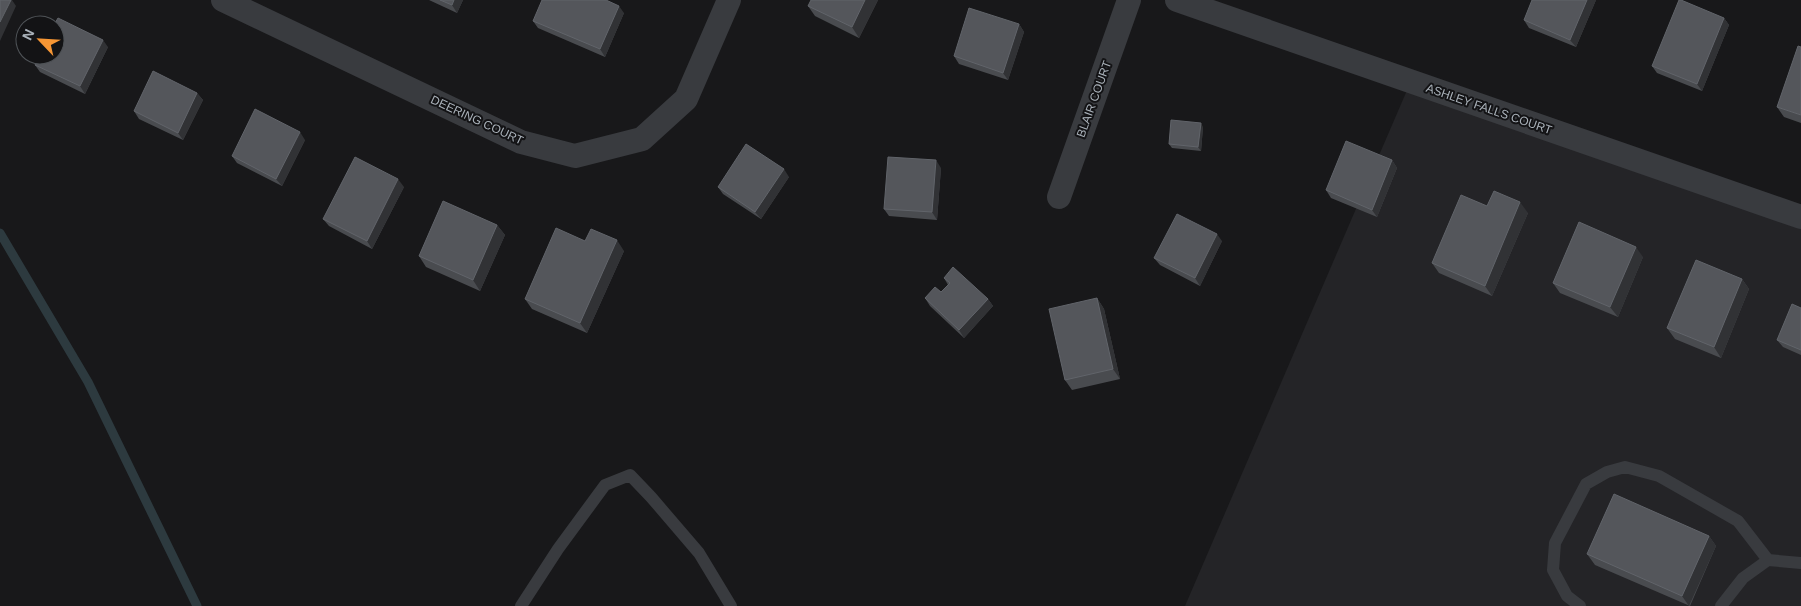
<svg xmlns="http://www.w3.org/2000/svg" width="1801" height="606" viewBox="0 0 1801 606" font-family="Helvetica,sans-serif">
<rect width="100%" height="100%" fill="#18181a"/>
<path fill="#242427" d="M1411,81L1801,217V606H1185Z"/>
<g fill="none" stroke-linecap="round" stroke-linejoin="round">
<path stroke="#2d3a3f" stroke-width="9" d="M0,233L88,382L197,606"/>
<path stroke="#393b3f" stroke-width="12" d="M521,606L558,549L605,485L630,475L651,497L699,553L731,606
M1580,606L1567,596L1553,570L1555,543L1586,484L1607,472L1625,467L1659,476L1738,521L1768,560
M1721,606L1743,578L1768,560L1801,563"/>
<path stroke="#393b3f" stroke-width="24" d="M223,0L521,142L575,156L642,139L686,99L729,0
M1177,0L1801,217
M1059,197L1129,0"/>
</g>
<path fill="#494b4f" d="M429,0H463L457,13Z
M878,0L859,38L815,16L808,6Z
M1596,0L1576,47L1529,28L1524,20Z
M624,13L605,57L538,28L533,21Z
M1724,18L1729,25L1702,91L1657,73L1652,66Z
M1019,24L1024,32L1008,80L959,64L954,56Z
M108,47L85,94L40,72L35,65Z
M1801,47V123L1784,117L1777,107Z
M197,93L203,100L183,140L139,119L134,111Z
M1203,127L1201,151L1172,148L1169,144Z
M305,140L282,186L237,163L232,156Z
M1392,160L1397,168L1377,217L1331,198L1326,190Z
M941,168L937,220L889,216L884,209Z
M789,177L761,219L723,194L718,187Z
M404,187L372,249L329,226L323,219Z
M1487,206L1528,213L1492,296L1439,273L1432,263Z
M497,225L505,235L480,291L426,267L419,256Z
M585,241L624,251L587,333L532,309L525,299Z
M1222,241L1200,286L1160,265L1154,258Z
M1643,257L1618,317L1560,293L1553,283Z
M944,278L988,299L993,306L964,338L930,306L925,298L941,292L948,285Z
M1742,279L1749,289L1721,358L1675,339L1667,328Z
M1097,298L1104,309L1120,379L1072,390L1065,380Z
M1801,308V355L1783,347L1777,340Z
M1709,536L1716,546L1690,606L1595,565L1587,554Z"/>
<path fill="#313235" d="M11,0H12L16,6L0,41V22Z
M454,0H463L457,13L452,5Z
M865,0H878L859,38L852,27Z
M1587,0H1596L1576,47L1570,40Z
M619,6L624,13L605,57L600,49Z
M1724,18L1729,25L1702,91L1697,84Z
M1019,24L1024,32L1008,80L1003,73Z
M103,40L108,47L85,94L80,86Z
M197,93L203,100L183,140L178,133Z
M1201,123L1203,127L1201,151L1198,147Z
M300,132L305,140L282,186L276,179Z
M936,160L941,168L937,220L932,212Z
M1392,160L1397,168L1377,217L1372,210Z
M784,169L789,177L761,219L755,212Z
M398,179L404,187L372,249L367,241Z
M1520,202L1528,213L1492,296L1485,286Z
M497,225L505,235L480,291L473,280Z
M1217,234L1222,241L1200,286L1195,278Z
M617,240L624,251L587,333L580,323Z
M1636,247L1643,257L1618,317L1610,307Z
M1742,279L1749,289L1721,358L1714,347Z
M1097,298L1104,309L1120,379L1113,369Z
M988,299L993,306L964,338L959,330Z
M1709,536L1716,546L1689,606L1682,596Z"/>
<path fill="#54565b" stroke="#61646a" d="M0,0H11L0,22Z
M440,0H454L452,5Z
M542,0H606L619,6L600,49L533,21Z
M811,0H865L852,27L808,6Z
M1532,0H1587L1570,40L1524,20Z
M1679,0H1681L1724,18L1697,84L1652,66Z
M969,8L1019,24L1003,73L954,56Z
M58,18L103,40L80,86L35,65L40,55H55V25H54Z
M1798,46L1801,47V115L1777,107Z
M153,71L197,93L178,133L134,111Z
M255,109L300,132L276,179L232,156Z
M1171,120L1201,123L1198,147L1169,144Z
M1346,141L1392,160L1372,210L1326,190Z
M746,144L784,169L755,212L718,187Z
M355,157L398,179L367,241L323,219Z
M888,157L936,160L932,212L884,209Z
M1494,191L1520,202L1485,286L1432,263L1461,195L1487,206Z
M443,201L497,225L473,280L419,256Z
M1177,214L1217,234L1195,278L1154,258Z
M1579,222L1636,247L1610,307L1553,283Z
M556,228L585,241L591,229L617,240L580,323L525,299Z
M1696,260L1742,279L1714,347L1667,328Z
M953,267L988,299L959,330L925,298L935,287L941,292L950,283L944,278Z
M1097,298L1113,369L1065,380L1049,309Z
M1792,304L1801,308V350L1777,340Z
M1614,494L1709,536L1682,596L1587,554Z"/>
<g text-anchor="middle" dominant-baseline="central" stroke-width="4" stroke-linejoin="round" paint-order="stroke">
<g font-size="12" fill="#aab2ba" stroke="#131315">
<text transform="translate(1094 99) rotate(-70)">BLAIR COURT</text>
<text transform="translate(1489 109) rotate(19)">ASHLEY FALLS COURT</text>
<text transform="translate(477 120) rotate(25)">DEERING COURT</text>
</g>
</g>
<g transform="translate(40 40) rotate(295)"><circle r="24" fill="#131315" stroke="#4f5357"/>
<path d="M0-4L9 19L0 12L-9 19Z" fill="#f69634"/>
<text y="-8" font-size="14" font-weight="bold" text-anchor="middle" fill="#aab2ba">N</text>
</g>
</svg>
